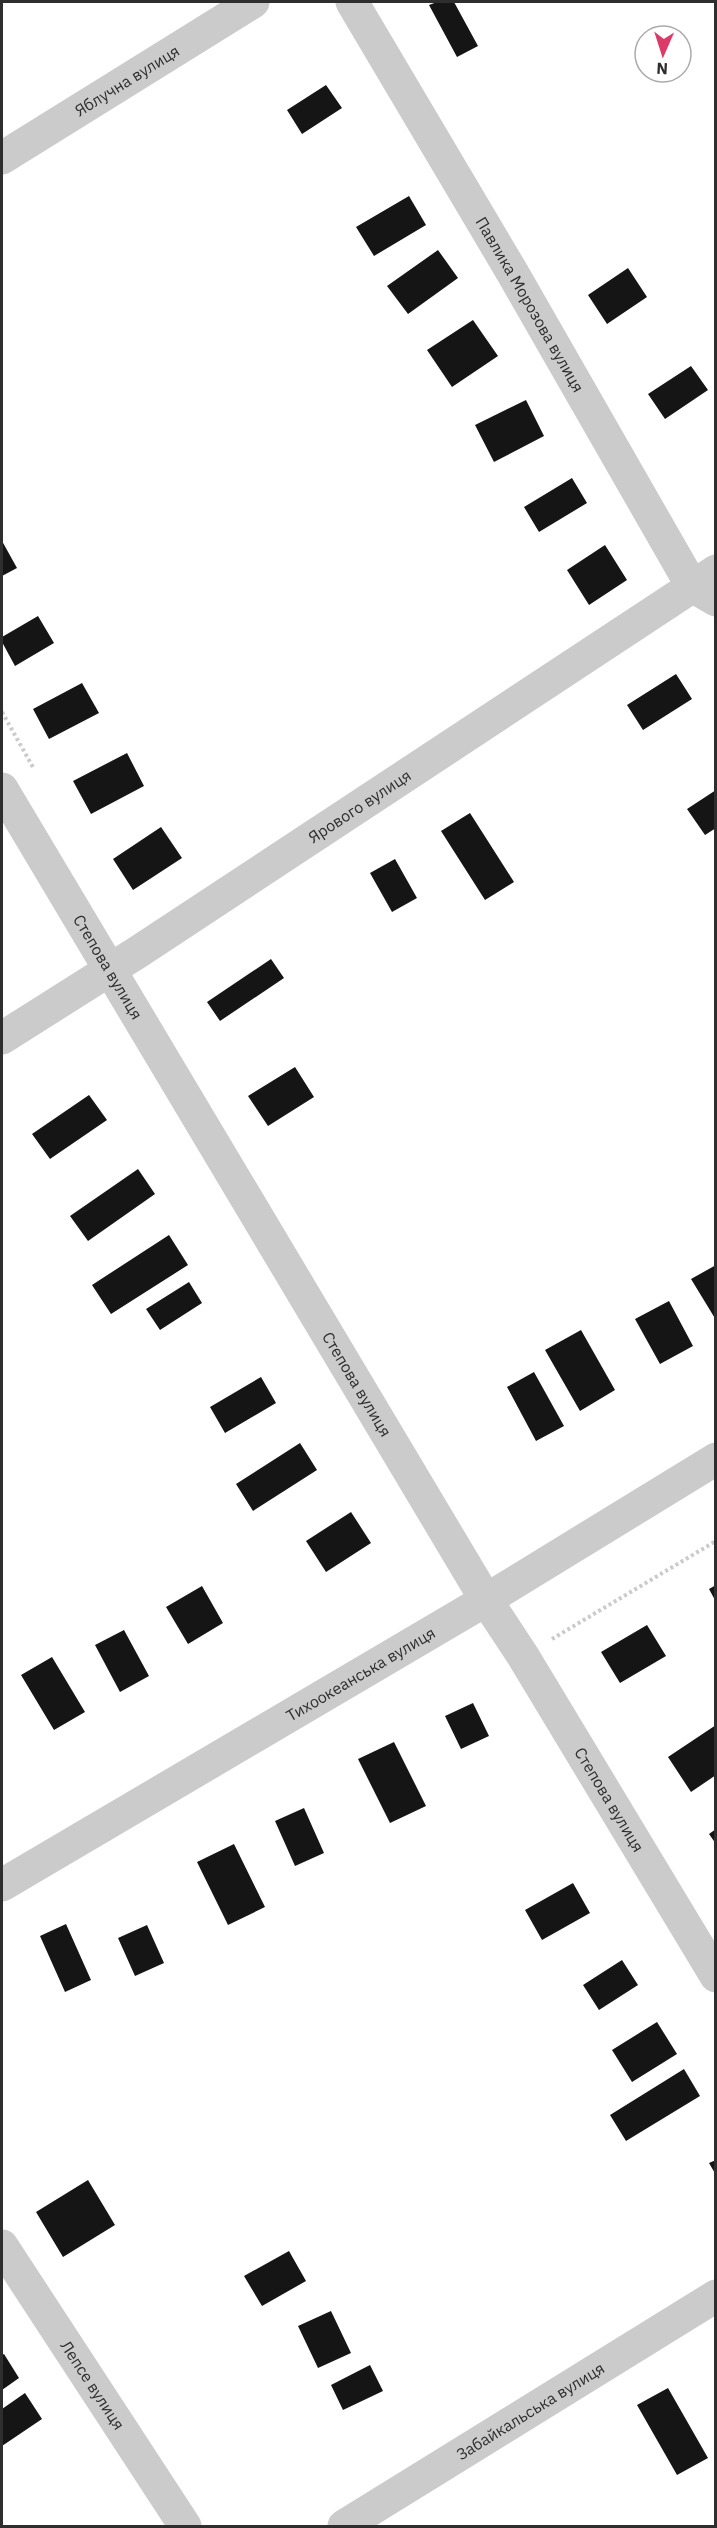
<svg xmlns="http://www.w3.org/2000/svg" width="717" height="2528" viewBox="0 0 717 2528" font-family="'IBM Plex Sans',sans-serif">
<rect width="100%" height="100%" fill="#fff"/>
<path fill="#151515" d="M437,2H454L478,46L457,57L429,5Z
M326,85L342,108L302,134L287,110Z
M409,196L426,225L374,256L356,227Z
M438,250L458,278L408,314L387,286Z
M628,268L647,297L607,324L588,295Z
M473,320L498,356L452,387L427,350Z
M691,366L708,390L665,419L648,394Z
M526,400L544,436L494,462L475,425Z
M572,478L587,503L539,532L524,507Z
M2,541L17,568L2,576Z
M605,545L627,580L589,605L567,570Z
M38,616L54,643L15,666L2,642V637Z
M676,674L692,699L643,730L627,705Z
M82,683L99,713L49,739L33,709Z
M127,753L144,786L91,814L73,781Z
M716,790V828L705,835L687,809Z
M470,813L514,882L485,900L441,831Z
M161,827L182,858L133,890L113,859Z
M395,859L417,898L392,912L370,873Z
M271,959L284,978L220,1021L207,1002Z
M295,1067L314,1097L268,1126L248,1096Z
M89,1095L107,1120L50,1159L32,1134Z
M138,1169L155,1194L88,1241L70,1216Z
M169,1235L188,1265L111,1314L92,1285Z
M716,1265V1320L691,1279Z
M189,1282L202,1303L160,1330L146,1309Z
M669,1301L693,1346L660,1364L635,1319Z
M581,1330L615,1390L580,1411L545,1350Z
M534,1372L564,1426L536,1441L507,1387Z
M261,1377L276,1403L225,1433L210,1407Z
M300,1443L317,1470L253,1511L236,1484Z
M351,1512L371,1543L326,1572L306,1541Z
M716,1585V1602L709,1589Z
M202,1586L223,1623L188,1644L166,1607Z
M647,1625L666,1656L620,1683L601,1652Z
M124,1630L149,1676L120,1692L95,1645Z
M52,1657L85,1712L54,1730L21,1675Z
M473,1703L489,1736L461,1749L445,1716Z
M716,1725V1775L691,1792L668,1757Z
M394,1742L426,1806L390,1823L358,1759Z
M304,1808L324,1853L295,1866L275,1821Z
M716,1829V1844L709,1834Z
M234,1844L265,1907L228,1925L197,1862Z
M573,1883L590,1913L542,1940L525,1910Z
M66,1924L91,1980L65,1992L40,1936Z
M147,1925L164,1963L135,1976L118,1938Z
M622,1960L638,1985L599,2010L583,1985Z
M657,2022L677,2054L632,2082L612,2050Z
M684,2069L700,2096L626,2141L610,2115Z
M716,2160V2175L709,2163Z
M88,2180L115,2225L63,2257L36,2212Z
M289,2251L306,2281L262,2306L244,2276Z
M331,2311L351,2353L318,2368L298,2326Z
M4,2354L19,2378L2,2390V2355Z
M370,2365L383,2391L343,2410L331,2385Z
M668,2388L708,2458L677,2475L637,2405Z
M25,2393L42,2419L2,2446V2409Z"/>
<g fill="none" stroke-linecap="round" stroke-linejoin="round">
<path stroke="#cbcbcb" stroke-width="4" stroke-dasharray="3 3" stroke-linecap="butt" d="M2,712L34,769
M552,1639L716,1541"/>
<g stroke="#cbcbcb" stroke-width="33">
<path id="s1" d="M352,2L512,272L692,586L716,600"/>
<path id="s2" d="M2,158L253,2"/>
<path id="s3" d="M2,789L486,1600L523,1656L716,1976"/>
<path id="s4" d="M2,1038L138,952L716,571"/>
<path id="s5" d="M2,1885L486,1600L716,1459"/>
<path id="s6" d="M2,2246L185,2526"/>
<path id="s7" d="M344,2526L716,2296"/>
</g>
</g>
<g text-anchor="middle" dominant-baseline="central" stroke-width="6" stroke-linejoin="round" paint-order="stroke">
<g font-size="16" fill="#2e2e2e" stroke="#fff">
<text stroke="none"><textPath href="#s2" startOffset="147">Яблучна вулиця</textPath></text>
<text stroke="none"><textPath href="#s1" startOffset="351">Павлика Морозова вулиця</textPath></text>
<text stroke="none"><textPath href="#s4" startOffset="426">Ярового вулиця</textPath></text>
<text stroke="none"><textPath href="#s3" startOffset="207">Степова вулиця</textPath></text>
<text stroke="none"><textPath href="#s3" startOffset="693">Степова вулиця</textPath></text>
<text stroke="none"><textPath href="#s5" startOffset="416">Тихоокеанська вулиця</textPath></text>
<text stroke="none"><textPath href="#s3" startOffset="1179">Степова вулиця</textPath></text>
<text stroke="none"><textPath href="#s6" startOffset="166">Лепсе вулиця</textPath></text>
<text stroke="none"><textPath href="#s7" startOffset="219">Забайкальська вулиця</textPath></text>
</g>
</g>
<rect width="717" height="2528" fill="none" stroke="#2e2e2e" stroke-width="6"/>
<g transform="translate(663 54) rotate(183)"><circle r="28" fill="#ffffff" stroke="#ababab" stroke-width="1.5"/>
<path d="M0-4.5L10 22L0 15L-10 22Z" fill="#dc3a69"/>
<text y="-9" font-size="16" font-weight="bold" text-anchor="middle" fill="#2e2e2e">N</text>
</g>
</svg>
